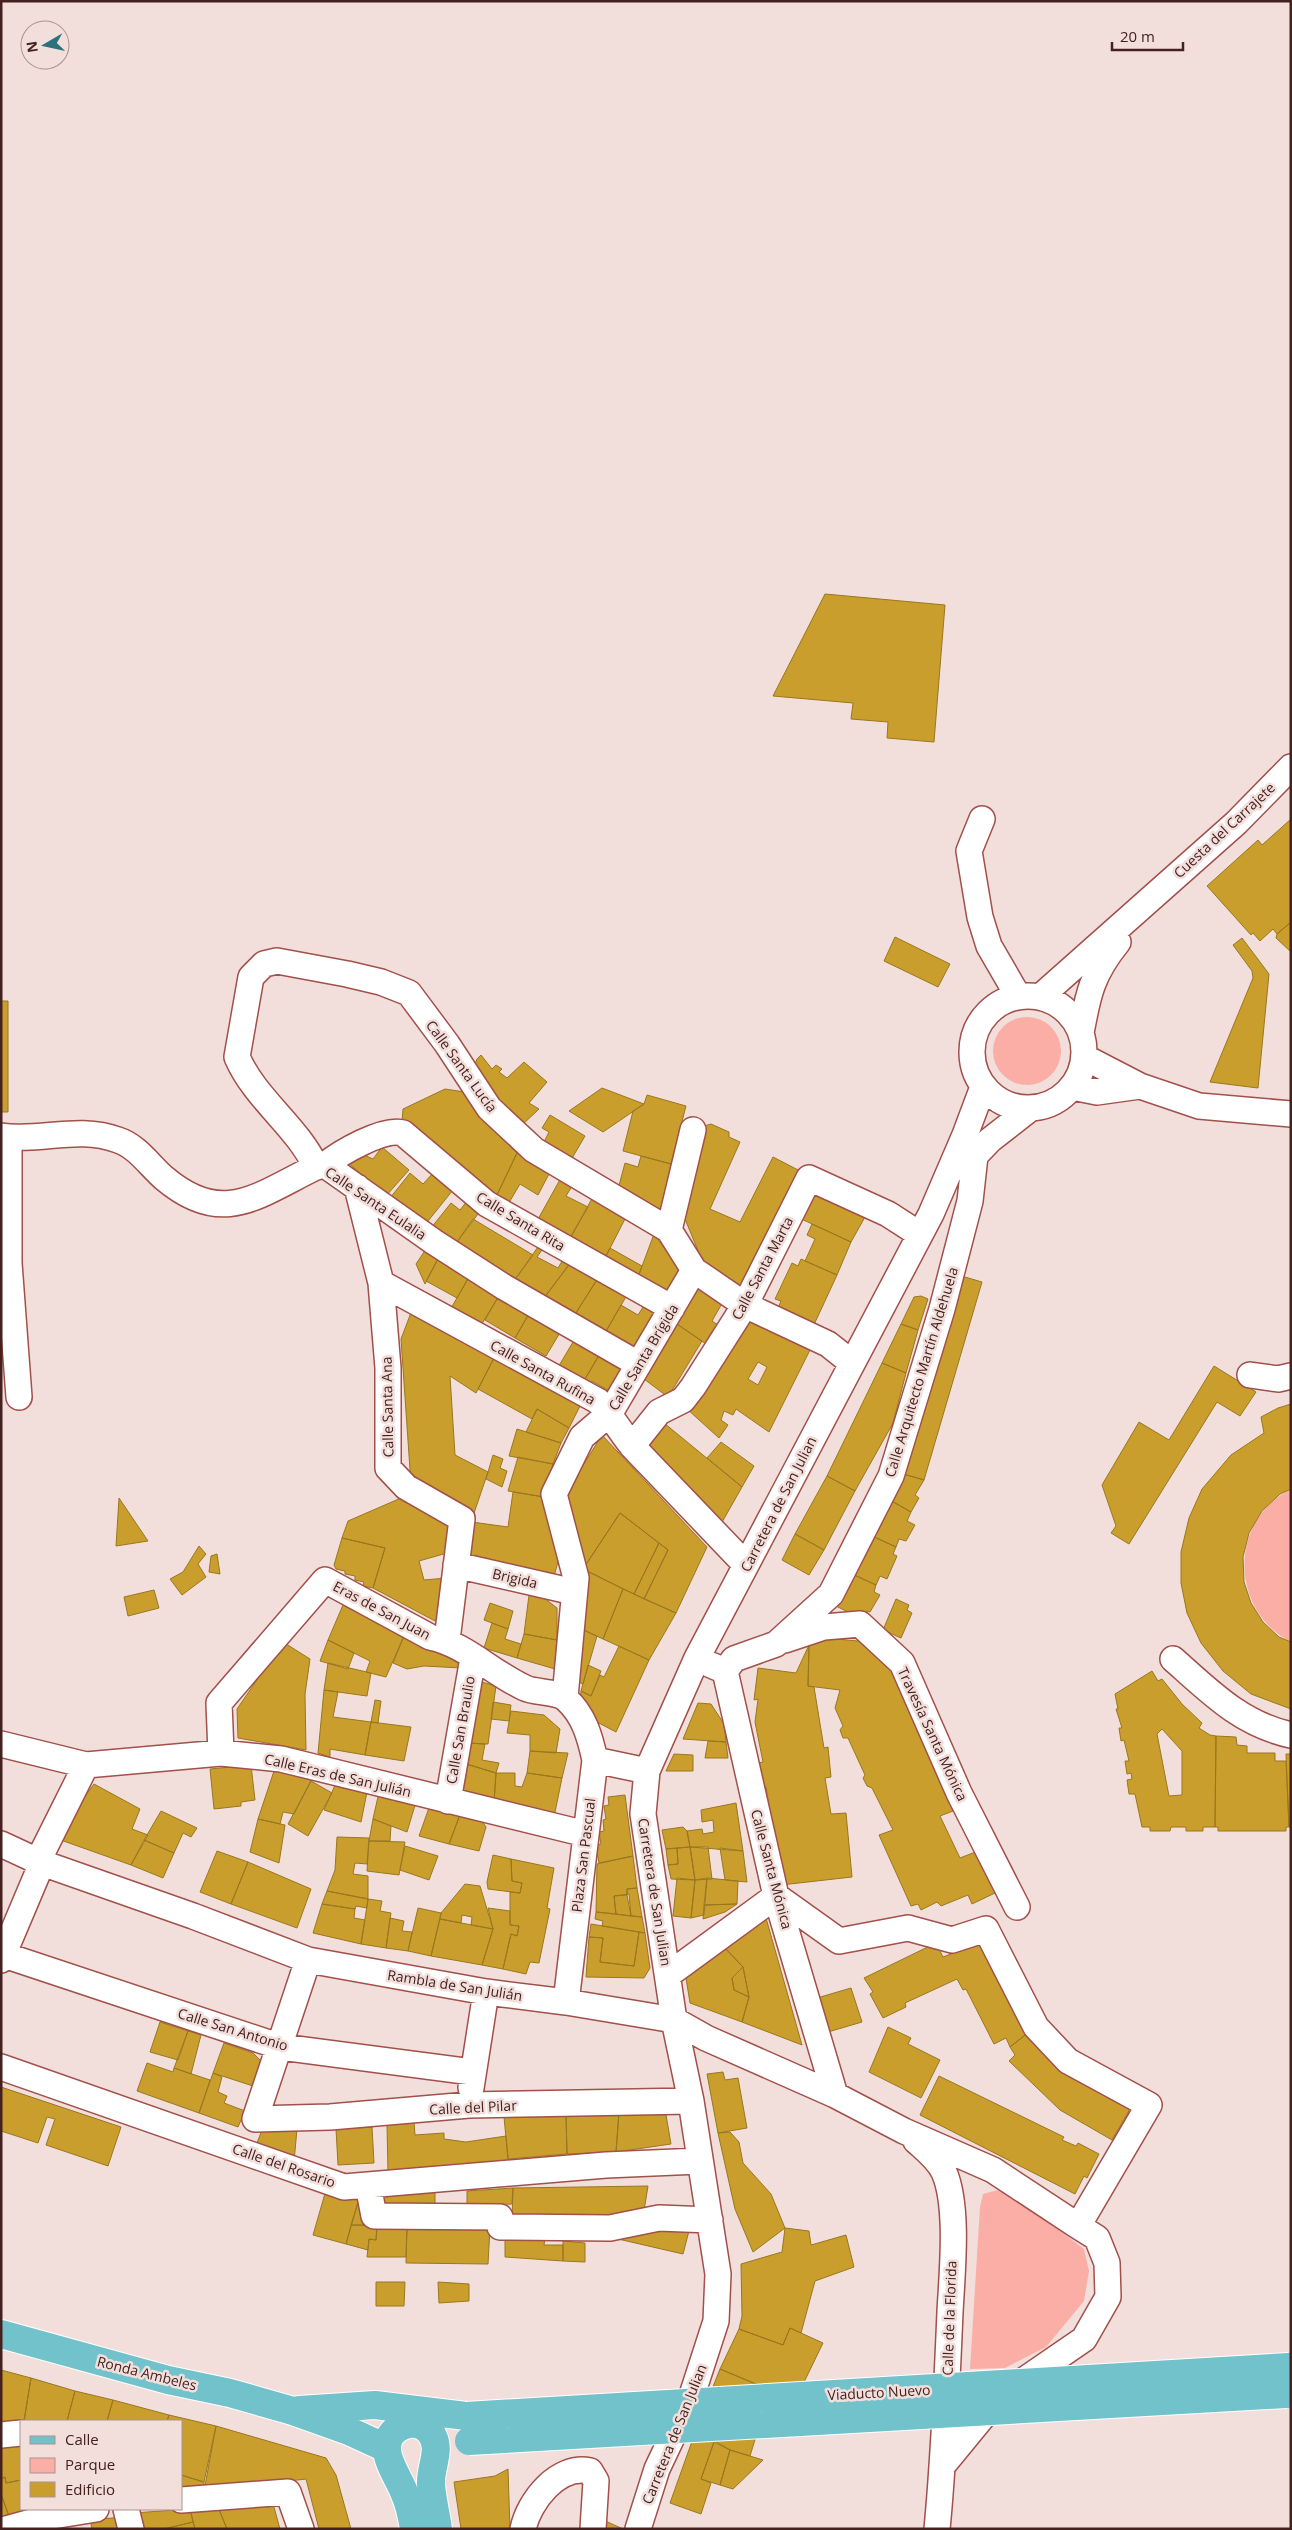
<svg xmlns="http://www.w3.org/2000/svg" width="1292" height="2530" viewBox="0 0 1292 2530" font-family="'Open Sans',sans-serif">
<rect width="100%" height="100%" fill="#f2dfdc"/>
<path fill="#faaea6" d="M993 1051a34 34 0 1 1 68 0a34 34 0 1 1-68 0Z
M1291,1489V1642C1230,1611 1228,1520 1291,1489Z
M998,2190L1017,2198L1084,2249L1089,2271L1084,2301L1046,2347L1005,2368L970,2369L980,2207L983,2194Z"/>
<path fill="#ca9e2d" stroke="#99771f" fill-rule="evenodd" d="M825,594L945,605L934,742L887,738L888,722L851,719L853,703L773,696Z
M1291,819V922L1277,934L1273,929L1260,941L1253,933L1251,935L1207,886L1258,840L1262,845Z
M1291,922V952L1276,938L1277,934Z
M895,937L950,964L938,987L884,961Z
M1242,938L1269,974L1258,1088L1210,1082L1253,978L1252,971L1233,945Z
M1,1001H8V1112H1Z
M481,1055L492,1069L496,1065L502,1069L499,1072L507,1078L524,1062L547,1082L529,1103L539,1109L521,1126L473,1070L477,1059Z
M602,1088L644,1104L603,1132L569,1111Z
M445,1089L465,1092L476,1111L489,1126L518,1151L495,1199L402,1122L403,1109Z
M647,1095L686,1106L671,1164L623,1151L633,1111L644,1104Z
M550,1115L585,1136L571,1160L543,1144L549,1132L542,1128Z
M711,1124L729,1132V1137L740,1142L710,1209L740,1222L773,1157L802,1172L748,1285L737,1291L706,1270L685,1219L688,1174L701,1127Z
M382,1147L409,1170L386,1196L346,1161L355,1151L373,1159Z
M518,1151L550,1172L538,1195L520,1184L507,1206L495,1199Z
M641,1156L671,1164L661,1211L618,1189L625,1163L638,1167Z
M410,1173L423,1184L433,1173L453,1190L424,1226L390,1198Z
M562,1176L574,1183L566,1196L588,1207L569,1240L537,1221Z
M809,1191L865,1217L851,1242L797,1217Z
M594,1195L627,1215L604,1260L569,1240Z
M468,1200L481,1210L454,1246L431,1228L451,1203L460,1210Z
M473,1219L533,1255L514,1281L454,1246Z
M812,1224L851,1242L837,1275L805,1261L815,1239L807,1235Z
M654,1234L682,1272L667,1296L638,1277Z
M540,1244L544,1247L537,1257L558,1268L564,1258L571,1262L544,1298L514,1281Z
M610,1248L642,1266L638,1277L604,1260Z
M426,1249L438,1259L425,1284L416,1264Z
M438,1259L469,1277L457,1298L426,1281Z
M801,1259L837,1275L812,1329L776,1313L781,1301L775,1299L792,1263L798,1266Z
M571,1262L598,1278L574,1316L544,1298Z
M958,1275L982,1282L924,1480L900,1473Z
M469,1277L500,1294L480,1327L450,1310Z
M598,1278L627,1295L605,1333L574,1316Z
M699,1281L724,1300L712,1321L718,1325L706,1344L674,1322Z
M500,1294L530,1312L515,1338L485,1320Z
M921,1296L928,1299L918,1330L901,1324L914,1297Z
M645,1304L658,1312L636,1351L605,1333L621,1305L638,1315Z
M412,1310L494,1358L476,1393L450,1376L455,1455L488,1472L472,1519L411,1484L401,1339Z
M530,1312L561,1331L546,1356L515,1338Z
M748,1314L812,1346L769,1432L736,1409L733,1415L724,1411L721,1420L728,1425L719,1438L687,1409ZM758,1362L767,1367L758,1385L748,1379Z
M674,1322L702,1341L668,1397L640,1376Z
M901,1324L918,1330L906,1373L882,1363Z
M576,1337L601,1352L582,1384L557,1369Z
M601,1352L626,1367L611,1392L592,1381L588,1388L582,1384Z
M494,1358L580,1406L569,1428L537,1409L532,1419L478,1389Z
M882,1363L906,1373L893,1423L855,1491L827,1476Z
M1214,1366L1256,1392L1240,1416L1217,1402L1129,1544L1111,1533L1116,1526L1102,1485L1139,1422L1169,1440Z
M1291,1404V1489L1280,1494L1262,1511L1249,1533L1243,1557L1244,1582L1251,1603L1263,1622L1279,1637L1291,1642V1709L1251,1694L1223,1671L1201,1643L1187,1613L1181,1583V1552L1189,1518L1202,1489L1231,1455L1264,1433L1261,1417L1278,1408Z
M537,1409L569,1428L561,1443L526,1432Z
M664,1423L742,1487L721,1524L645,1446Z
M517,1429L561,1443L553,1464L509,1456Z
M602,1435L707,1547L676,1613L644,1599L668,1550L620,1513L583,1569L565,1494Z
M721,1442L754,1466L742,1487L707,1458Z
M493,1455L503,1459L500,1468L507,1471L502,1487L486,1479Z
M518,1457L553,1464L544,1497L508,1491Z
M900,1473L924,1480L915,1495L919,1498L911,1512L888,1499Z
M827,1476L855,1491L824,1550L795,1534Z
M513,1492L544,1497L559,1558L553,1580L470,1556L472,1522L508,1527Z
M119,1498L148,1541L116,1546Z
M401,1498L449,1527L447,1553L419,1561L424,1580L446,1578L443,1609L435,1621L373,1588L385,1548L342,1538L348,1521Z
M888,1499L911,1512L907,1521L915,1525L906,1541L899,1539L896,1547L870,1535Z
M620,1513L659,1543L634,1594L583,1569Z
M795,1534L824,1550L809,1575L782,1560Z
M870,1535L896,1547L893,1554L897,1556L887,1579L880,1576L876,1585L852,1574Z
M342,1538L385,1548L373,1588L363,1586L364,1582L355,1580V1576L345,1574V1571L336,1569L334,1565Z
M659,1543L668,1550L644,1599L634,1594Z
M199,1546L206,1554L198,1564L206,1577L182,1595L170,1579L183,1572Z
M217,1554L220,1574L209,1572L211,1556Z
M583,1569L623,1589L603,1639L577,1627Z
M852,1574L876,1585L874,1592L880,1595L870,1612L866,1611L862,1619L836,1606Z
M623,1589L676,1613L649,1660L603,1639Z
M154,1590L159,1608L128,1616L124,1597Z
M529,1595L544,1598L557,1608V1640L524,1634Z
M896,1599L909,1605L907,1610L912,1613L901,1638L883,1630Z
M490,1603L513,1611L508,1629L484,1620Z
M343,1605L404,1636L386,1677L366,1672L370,1661L328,1640Z
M492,1623L508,1629L505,1639L521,1644L517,1658L484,1648Z
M577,1627L597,1636L583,1684L574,1680Z
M524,1634L557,1640L555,1669L517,1658Z
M404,1636L422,1648L463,1656L461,1668L424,1666L407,1669L393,1663Z
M816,1637L868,1642L887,1659L953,1811L940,1816L960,1858L978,1851L995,1893L972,1904L968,1895L941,1906L937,1902L921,1910L918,1904L911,1906L879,1835L893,1830L872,1788L867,1786L863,1778L865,1775L848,1738H843L840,1730L843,1726L835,1708L840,1690L808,1686L809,1645Z
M328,1640L354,1653L348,1669L320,1661Z
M283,1642L310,1659L305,1694L306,1750L238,1738L237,1709Z
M809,1645L808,1686L814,1687L824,1748L828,1747L831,1777L825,1778L831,1814L846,1813L852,1877L781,1885L766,1787H762L758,1763L763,1762L755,1722L758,1699L754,1700L758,1668L796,1673Z
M619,1646L649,1660L616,1732L595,1721L580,1704L581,1691L591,1696L600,1675L604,1677Z
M328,1663L371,1673L367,1696L324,1690Z
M588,1665L601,1671L591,1696L581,1691Z
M1152,1671L1158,1681L1162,1679L1182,1704L1202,1723L1199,1728L1210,1735L1216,1736L1215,1827H1203V1831H1186V1827H1171L1170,1831H1150V1827H1142L1135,1794H1129L1127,1780L1132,1779L1131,1773L1127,1774L1125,1761H1129L1124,1740L1121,1741L1119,1728H1122L1116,1709H1118L1115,1694ZM1162,1729L1182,1751V1795L1169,1796L1157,1734Z
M478,1681L496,1686L488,1744H485L467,1743Z
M324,1690L338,1692L333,1717L371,1722L365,1755L330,1749V1757L318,1753Z
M375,1700L381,1701L378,1723L371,1722Z
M493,1702L511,1705L509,1721L491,1719Z
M698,1703L711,1704L724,1724L726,1742L683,1739Z
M511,1711L544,1715L560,1729L556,1753L530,1751V1735L507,1733Z
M371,1722L411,1727L404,1761L365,1755Z
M1216,1736L1236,1737L1237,1745L1247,1746V1753H1275V1761H1286L1289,1827H1286V1831H1218V1827H1215Z
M708,1741L726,1742L728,1758H705Z
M467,1743L485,1744L482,1760L499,1763L496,1773L463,1763Z
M530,1751L568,1753L562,1778L527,1773Z
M674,1754L693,1755V1771H666Z
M1286,1754H1291V1827H1289Z
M463,1763L496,1773L494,1803L456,1794Z
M251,1765L255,1800L241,1802V1806L214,1809L210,1769Z
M275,1768L314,1775L294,1814L283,1812L280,1824L258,1819Z
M496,1773H515V1786L522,1787L527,1773L562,1778L554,1817L494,1803Z
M311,1781L332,1793L308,1836L288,1824Z
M336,1783L367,1792L361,1822L324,1810Z
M94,1784L140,1809L132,1829L148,1835L131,1865L55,1838Z
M379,1792L416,1802L407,1832L373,1819Z
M625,1795L633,1856L599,1863L596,1845L601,1844L599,1832L604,1831L603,1820L606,1819L604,1806L609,1805L608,1797Z
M736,1803L743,1851L690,1847L687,1831L702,1829L703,1834L714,1832L713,1820L702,1822L701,1810Z
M430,1805L461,1812L449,1844L419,1836Z
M161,1811L197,1828L191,1837L183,1833L174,1853L144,1840Z
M461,1812L479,1817L486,1827L479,1851L449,1844Z
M258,1819L285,1825L279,1863L250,1852Z
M373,1819L391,1826L390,1841H369Z
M683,1827L687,1831L690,1847L666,1849L662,1830Z
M337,1837L369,1838L367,1864L355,1863L353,1874L368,1876V1899L327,1891L335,1870Z
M144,1840L174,1853L163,1878L131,1865Z
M369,1841L405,1842L399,1875L367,1871Z
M405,1846L438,1856L429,1880L400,1870Z
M690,1847H708L712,1879L695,1880Z
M690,1847L695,1880L671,1879L668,1865L678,1864L677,1848Z
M677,1848L678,1864L668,1865L666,1849Z
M720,1848L743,1851L747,1882L725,1880Z
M217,1851L248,1862L231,1904L200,1892Z
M493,1855L511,1859L512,1881L522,1883L520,1893L488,1889L487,1882Z
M633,1856L637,1888L627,1889V1895L614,1896L616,1914L596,1912L597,1864Z
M511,1859L554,1868L547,1908L550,1909L539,1963L530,1962L526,1974L503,1969L511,1934L517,1936L519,1926L510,1925V1892L520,1893L522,1883L512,1881Z
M248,1862L311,1889L297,1928L231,1904Z
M677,1878L695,1880L691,1918L673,1916Z
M707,1878L704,1915L691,1918L695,1880Z
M707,1878L738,1881L737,1904L704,1905Z
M465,1884L480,1886L493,1929L471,1925L472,1917L462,1915L461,1923L440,1919L441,1913Z
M637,1888L642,1917L631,1916L627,1895V1889Z
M327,1891L368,1899L367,1908L356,1906L355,1909L322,1904Z
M629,1894L631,1916L616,1914L614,1896Z
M368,1899L382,1901L380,1911L391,1913L386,1948L361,1944Z
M322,1904L355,1909L354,1918L365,1920L361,1944L313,1933Z
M737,1904L725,1912L703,1919L704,1905Z
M418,1908L441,1913L431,1956L408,1951Z
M488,1908L510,1911V1925L519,1926L517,1936L511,1934L503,1969L482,1965L493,1929Z
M596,1912L642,1917L645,1933L602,1926L603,1921L595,1919Z
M390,1918L404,1921L402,1931L412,1932L408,1951L386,1948Z
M766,1918L802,2045L742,2022L749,1997L743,1967L724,1947Z
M440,1919L493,1929L482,1965L431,1956Z
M591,1924L639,1932L634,1966L600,1962L603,1938L589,1937Z
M639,1932L645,1933L650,1968L644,1978L586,1977L589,1937L603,1938L600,1962L634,1966Z
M985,1941L1029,2032L1010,2047L1006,2038L994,2044L966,1989L963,1990L957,1979L905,2003L906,2007L883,2018L870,1994L873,1992L864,1978L936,1943L943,1957Z
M724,1947L743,1967L732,1978L734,1990L749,1997L742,2022L690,2003L686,1978Z
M743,1967L749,1997L734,1990L732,1978Z
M851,1988L862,2022L828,2032L817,1998Z
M160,2022L188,2031L178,2060L150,2052Z
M888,2027L911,2038L908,2044L940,2060L921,2098L869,2072Z
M188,2031L201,2035L191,2074L174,2068Z
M1029,2032L1133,2104L1112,2140L1060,2110L1009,2061L1015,2055L1010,2047Z
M224,2043L253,2053L261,2061L253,2086L213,2073Z
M147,2063L173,2072L174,2068L210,2080L199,2113L137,2091Z
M723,2072L725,2080L738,2078L747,2128L718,2133L707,2074Z
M213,2073L222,2077L218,2092L227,2096L224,2103L245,2111L238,2127L199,2113Z
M939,2076L1064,2137L1062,2140L1076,2146L1078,2143L1099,2154L1087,2178L1084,2176L1075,2194L920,2115Z
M1,2087L121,2127L108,2166L46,2145L55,2119L47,2117L38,2143L1,2131Z
M665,2109L671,2144L616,2152L619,2112Z
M619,2112L616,2152L567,2154L566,2115Z
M566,2115L567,2154L508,2159L504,2117Z
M414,2122L415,2135L444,2133V2139L466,2142L506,2136L509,2168L388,2172L387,2125Z
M372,2127L374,2163L338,2165L336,2129Z
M297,2129L294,2162L255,2148L262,2130Z
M730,2132L739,2142L743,2163L771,2194L785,2228L753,2252L735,2209L718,2133Z
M648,2186L643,2217L512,2221L513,2188Z
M513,2188L512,2204L467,2206V2191Z
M326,2190L359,2199L346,2244L313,2235Z
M380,2190L435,2191V2208H380Z
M359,2199L364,2200L366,2225H351Z
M351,2225L377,2226L376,2240L369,2239L368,2250L346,2244Z
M377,2226H407L406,2257H367L369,2239L376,2240Z
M407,2226L490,2228L488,2264L406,2263Z
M690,2227L683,2254L618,2239L616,2232Z
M785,2228L809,2231L811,2245L846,2235L854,2267L815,2281L801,2333L790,2328L783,2345L739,2329L742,2316L741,2264L782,2252Z
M546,2231L544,2245H563V2261L505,2257V2236Z
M563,2241L585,2243V2262L563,2261Z
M376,2282H405L404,2306H376Z
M438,2282L469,2284V2301L439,2303Z
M790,2328L823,2343L791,2409L770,2390L720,2369L739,2329L783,2345Z
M720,2369L770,2390L750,2456L730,2450L696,2430Z
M1,2370L31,2378L24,2421L1,2428Z
M31,2378L75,2391L67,2421H24Z
M75,2391L113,2400L107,2421H67Z
M113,2400L169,2415L167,2421H107Z
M169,2415L216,2426L204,2482L181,2475V2421H167Z
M216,2426L326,2458L336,2475L351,2529H319L306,2479L204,2491Z
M696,2430L714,2442L701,2479L711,2483L701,2514L670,2503Z
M21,2442V2480L6,2483L5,2477L1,2479V2443Z
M714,2442L730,2450L720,2485L701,2479Z
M730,2450L763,2460L733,2489L720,2485Z
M508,2469L510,2529H461L454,2482L495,2476Z
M181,2475L204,2482V2491L181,2493Z
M5,2477L6,2483L21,2480V2509H40L11,2522L1,2494V2479Z
M1,2494L11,2522L1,2524Z
M272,2500L280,2529H227L218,2507Z
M218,2507L227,2529H195L190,2509Z
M190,2509L193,2522L164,2529H137L133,2513Z
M123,2517L126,2529H92L90,2520Z
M601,2519L623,2529H600Z
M193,2522L195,2529H164Z"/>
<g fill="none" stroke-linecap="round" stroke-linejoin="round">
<defs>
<path id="minor" d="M982,819L969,851L980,917L989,946L1018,996
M972 1052a56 56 0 1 1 112 0a56 56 0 1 1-112 0Z
M1040,997L1236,823L1291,767
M1081,1033C1088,994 1092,974 1118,942
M1084,1057L1140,1086L1199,1106L1291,1114
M1072,1087L1097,1092L1140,1086
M1,1136C41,1142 78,1125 118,1140C137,1146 150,1166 164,1178C223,1228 258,1195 316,1167L325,1165L434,1242L504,1287L638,1364
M9,1137V1263L19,1397
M325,1165C340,1153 384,1127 403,1133L487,1204L672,1308
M316,1167C297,1126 255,1099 237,1057L251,977L264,964L277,961L347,974L381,982L409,993L447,1044L489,1108L534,1150L669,1230
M963,1168L990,1140L1031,1108
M357,1187L381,1283L388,1368V1468L406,1487L462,1519L447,1640
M694,1270L745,1305L828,1344L852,1363
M381,1283L598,1401C611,1415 620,1431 632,1446L746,1565
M1250,1375L1278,1379L1291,1376
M632,1446L659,1412L683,1400L693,1387L745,1305L809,1178L888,1214L919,1234
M456,1565L574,1592
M785,1640L824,1627L860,1624L902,1663L959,1793L1017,1907
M1173,1659C1210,1692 1241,1724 1291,1735
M711,1665L725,1671L776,1896L835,2095
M725,1671L734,1659L776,1644L831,1594L891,1476L942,1309L970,1201L975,1156
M565,1697L576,1578L554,1494L582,1437L610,1413L694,1270L669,1230L693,1130
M1,1744L86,1765
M221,1753L219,1703L325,1580L430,1637C465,1644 492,1673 525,1688C536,1693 557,1691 566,1699C584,1715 590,1737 595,1760L566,2002
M595,1760L647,1771
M448,1801L473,1658
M1,1844L42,1863L193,1916L308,1960L486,1992L566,2002L674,2020L706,2038L835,2095L904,2131L993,2170L1078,2226L1097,2238L1107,2263L1108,2297L1084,2339L998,2398L943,2465
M39,1859L86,1765L221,1753L281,1759L586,1834
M1,1954L281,2047L472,2072
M1,1960L42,1863
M308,1960L255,2119L330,2117L469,2105L691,2101
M668,1975L776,1896L839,1941L908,1928L952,1940L986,1929L1036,2027L1068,2061L1149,2105L1078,2226
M1,2067L344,2187L606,2165L699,2161
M471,2088L486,1992
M916,2141C926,2150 938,2159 944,2172C959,2206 952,2274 950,2312C947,2384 944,2457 937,2529
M368,2185L374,2216L500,2217V2227L610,2228L659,2218L710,2220
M1,2435L21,2433
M181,2500L288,2492L301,2529
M126,2509L131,2529
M6,2529L53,2516L96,2509
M523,2529C529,2501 558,2464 590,2471L596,2481L593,2529
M638,2529L657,2469L692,2395L716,2321L718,2274L691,2101L674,2020L643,1814L647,1771L697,1658L931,1214L965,1135L983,1087"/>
<path id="major" d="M1,2334L168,2380L230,2393L293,2411L349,2431L386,2448
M299,2410L375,2405L466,2416
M414,2529C412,2516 409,2503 404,2492C399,2479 388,2464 387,2450C385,2427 416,2415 430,2432C443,2448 430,2466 431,2484C432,2499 436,2514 438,2529"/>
</defs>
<use href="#minor" stroke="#a2504a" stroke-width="28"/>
<use href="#major" stroke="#fff" stroke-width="30"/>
<use href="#minor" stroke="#fff" stroke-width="25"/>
<use href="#major" stroke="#72c2cb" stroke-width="28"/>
<defs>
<path id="major-bridge" d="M466,2416L1289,2367
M469,2441L1286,2394"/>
</defs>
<use href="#major-bridge" stroke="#fff" stroke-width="30" stroke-linecap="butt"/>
<use href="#major-bridge" stroke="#72c2cb" stroke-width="28"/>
</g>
<g text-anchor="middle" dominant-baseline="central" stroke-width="5" stroke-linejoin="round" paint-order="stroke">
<g font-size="14" fill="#44211e" stroke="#f2dfdc">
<text transform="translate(1224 830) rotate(-43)">Cuesta del Carrajete</text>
<text transform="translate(462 1066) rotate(54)">Calle Santa Lucía</text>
<text transform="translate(376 1203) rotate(34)">Calle Santa Eulalia</text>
<text transform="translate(521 1221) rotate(31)">Calle Santa Rita</text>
<text transform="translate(762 1268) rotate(-62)">Calle Santa Marta</text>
<text transform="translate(643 1357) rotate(-59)">Calle Santa Brígida</text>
<text transform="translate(543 1372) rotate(29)">Calle Santa Rufina</text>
<text transform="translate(921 1372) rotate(-73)">Calle Arquitecto Martín Aldehuela</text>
<text transform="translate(387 1407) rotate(-91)">Calle Santa Ana</text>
<text transform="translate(778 1504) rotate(-63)">Carretera de San Julian</text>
<text transform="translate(515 1578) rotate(13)">Brigida</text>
<text transform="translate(382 1610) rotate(28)">Eras de San Juan</text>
<text transform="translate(460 1730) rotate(-80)">Calle San Braulio</text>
<text transform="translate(933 1734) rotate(65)">Travesía Santa Mónica</text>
<text transform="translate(338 1775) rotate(13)">Calle Eras de San Julián</text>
<text transform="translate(583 1855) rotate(-83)">Plaza San Pascual</text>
<text transform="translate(772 1869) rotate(75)">Calle Santa Mónica</text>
<text transform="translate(655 1892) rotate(81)">Carretera de San Julian</text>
<text transform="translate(455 1985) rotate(9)">Rambla de San Julián</text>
<text transform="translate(233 2029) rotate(17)">Calle San Antonio</text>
<text transform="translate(473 2107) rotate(-3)">Calle del Pilar</text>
<text transform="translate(284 2165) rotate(19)">Calle del Rosario</text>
<text transform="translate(949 2318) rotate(-88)">Calle de la Florida</text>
<text transform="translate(147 2373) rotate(14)">Ronda Ambeles</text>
<text transform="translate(879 2392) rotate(-3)">Viaducto Nuevo</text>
<text transform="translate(674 2434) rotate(-68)">Carretera de San Julian</text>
</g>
</g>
<rect width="1292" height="2530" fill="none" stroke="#44211e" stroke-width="5"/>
<rect x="20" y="2420" width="162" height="90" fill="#f2dfdc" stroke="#ac9390"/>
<rect x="30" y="2436" width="25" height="8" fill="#72c2cb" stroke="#ac9390"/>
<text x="65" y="2445" font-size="15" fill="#44211e">Calle</text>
<rect x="30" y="2458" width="25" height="15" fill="#faaea6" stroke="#ac9390"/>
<text x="65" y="2470" font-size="15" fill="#44211e">Parque</text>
<rect x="30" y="2482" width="25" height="15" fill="#ca9e2d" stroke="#ac9390"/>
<text x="65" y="2495" font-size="15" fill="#44211e">Edificio</text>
<g transform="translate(45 45) rotate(261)"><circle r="24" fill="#f2dfdc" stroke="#ac9390"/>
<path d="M0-4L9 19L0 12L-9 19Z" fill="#2a737c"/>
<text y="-8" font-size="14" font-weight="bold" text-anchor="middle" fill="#44211e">N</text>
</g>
<path d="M1112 42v8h71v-8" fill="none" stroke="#44211e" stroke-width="2.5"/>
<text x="1120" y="42" font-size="15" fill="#44211e" stroke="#f2dfdc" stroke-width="4" paint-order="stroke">20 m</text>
</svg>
